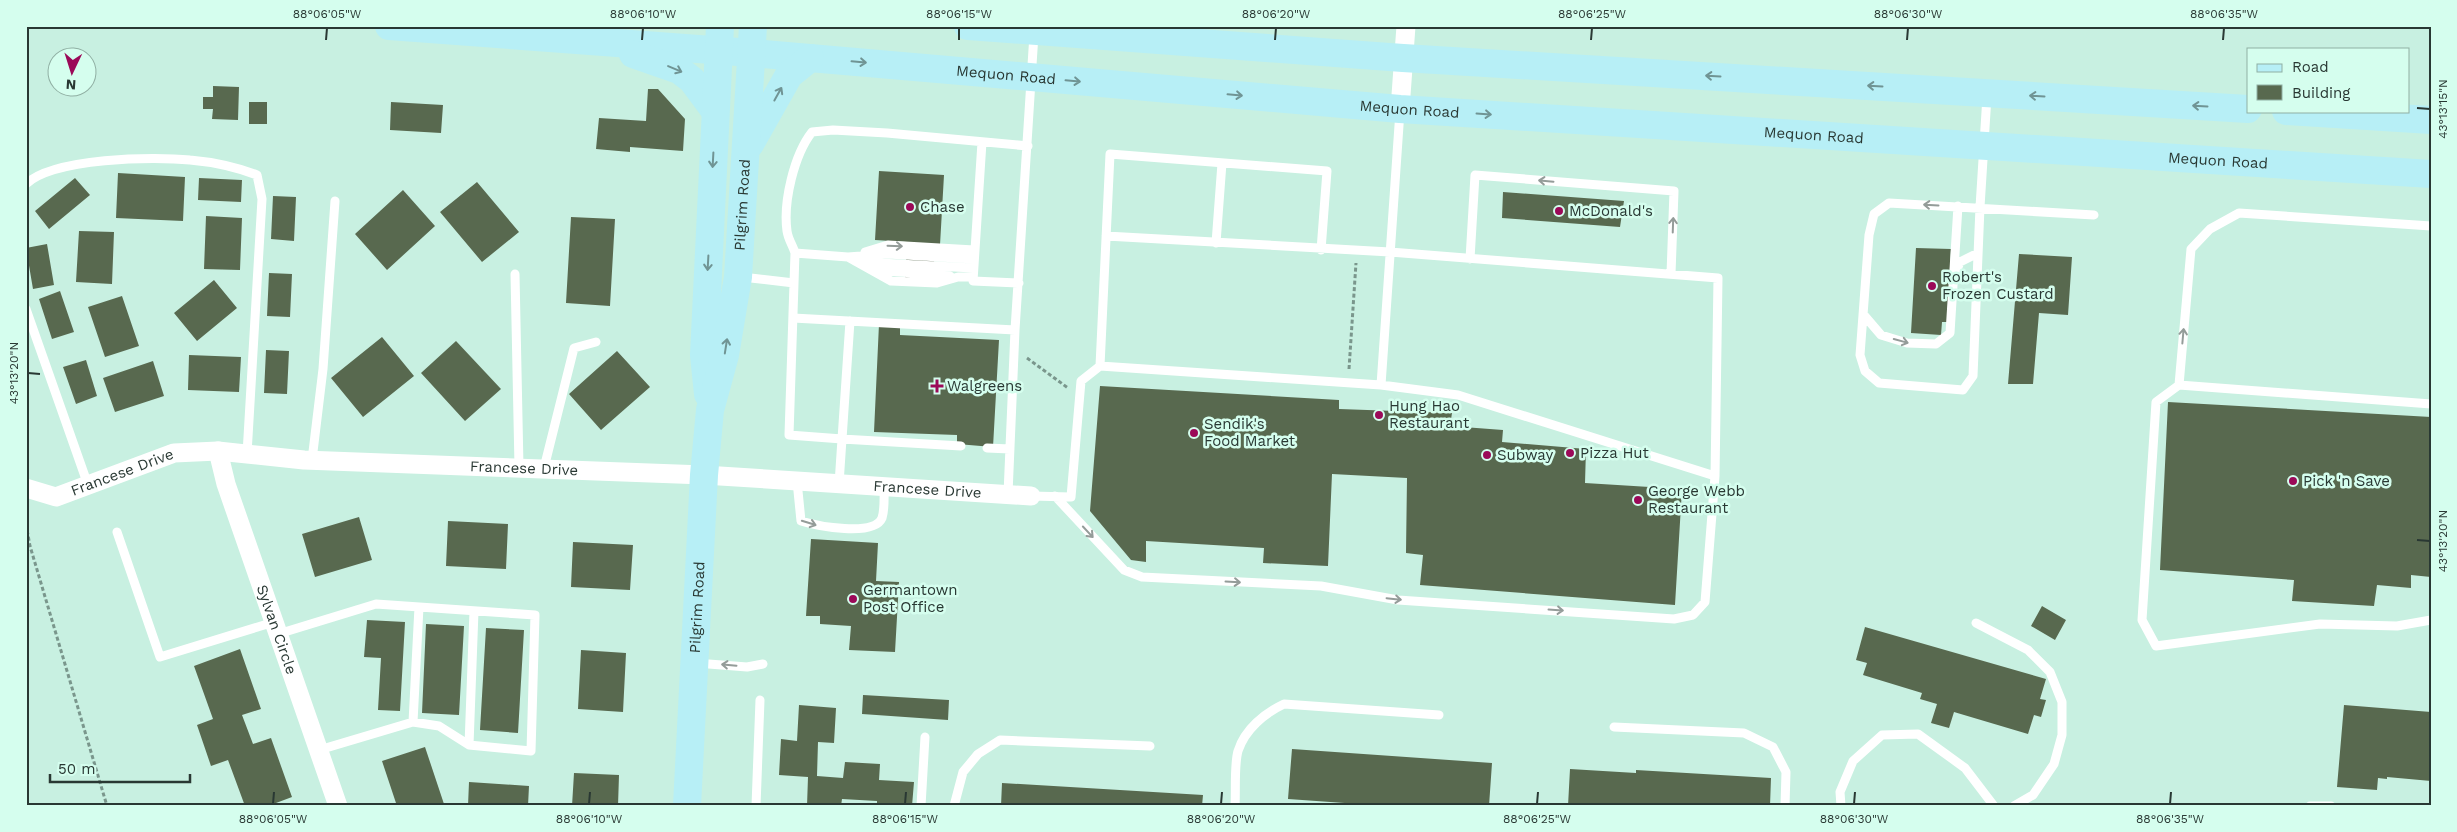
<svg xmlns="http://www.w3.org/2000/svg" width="2457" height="832" viewBox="0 0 2457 832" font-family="'Work Sans',sans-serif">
<rect width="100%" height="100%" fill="#c8f0e1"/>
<path fill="#58694f" d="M213,86L239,87L238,120L212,119L213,109H203V97H213Z
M648,89H658L685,119L683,151L630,147V152L596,149L599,118L646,121Z
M249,102H267V124H249Z
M391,102L443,105L441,133L390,130Z
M879,171L944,175L940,245H935L933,282L905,280L907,242L875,240Z
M118,173L185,177L183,221L116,218Z
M75,178L90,195L49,229L35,211Z
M199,178L242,180L241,202L198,200Z
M477,182L519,232L482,262L440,212Z
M403,190L435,226L387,270L355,234Z
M1503,192L1624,201L1620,227L1502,218Z
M273,196L296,197L294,241L271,239Z
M206,216L242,218L240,270L204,269Z
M571,217L615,219L610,306L566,303Z
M79,231L114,232L112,284L76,282Z
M47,244L54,285L33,289L26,248Z
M1916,248L1951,249L1947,322H1942L1941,335L1911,333Z
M2019,254L2072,257L2068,315L2039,313L2033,384H2008Z
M269,273L292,274L290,317L267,316Z
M214,280L237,308L197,341L174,313Z
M60,291L74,332L52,339L39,299Z
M122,296L139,346L105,357L88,307Z
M879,324L900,325V335L999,340L993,447L957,444V435L874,432Z
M382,337L414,376L363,417L331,378Z
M456,341L501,389L465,421L421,373Z
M266,350L289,351L287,394L264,393Z
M617,351L650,387L601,430L569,394Z
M189,355L241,357L239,392L188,390Z
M86,360L97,396L76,404L63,367Z
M153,361L164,396L115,412L103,378Z
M1100,386L1339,400V409L1452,413L1450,426L1503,430L1502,442L1586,449L1585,483L1682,489L1675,605L1420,585L1423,555L1406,553L1407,478L1332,474L1328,566L1263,563L1264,548L1146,541V562L1131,560L1090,511Z
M2168,402L2431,417V577L2411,575V588L2377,585L2374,606L2292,601L2294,580L2160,570Z
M359,517L372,560L315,577L302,534Z
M448,521L508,524L506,569L446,566Z
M811,539L878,543L876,581L899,582L895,652L849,650L851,626L820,624V616H806Z
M573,542L633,545L630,590L571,587Z
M2042,606L2066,620L2055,640L2031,626Z
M367,620L405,622L400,711L378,710L381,658L364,657Z
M426,624L464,626L459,715L422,713Z
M1865,627L2046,679L2040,699L2046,700L2041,717L2034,715L2028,734L1954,712L1949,728L1931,723L1937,704L1920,699L1922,693L1863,675L1867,663L1856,660Z
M486,628L524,630L518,733L480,730Z
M240,649L261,709L242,715L253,744L271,738L292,797L268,806H245L228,760L211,766L197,725L213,719L194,666Z
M581,650L626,653L623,712L578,709Z
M863,695L949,700L948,720L862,714Z
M799,705L836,708L834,743L818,742L817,776L843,778L845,762L880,764L879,780L914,782L912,806H877V801L842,799L841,806H807L808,777L779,775L781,739L797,741Z
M2344,705L2431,712V781L2387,777V779L2378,778L2377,790L2337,787Z
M425,747L444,804L437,806H397L382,761Z
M1292,749L1492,763L1489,806H1387L1288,799Z
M1570,769L1636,773V770L1771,778L1770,806H1568Z
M574,773L619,775L618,806H572Z
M469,782L529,786L528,806H468Z
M1002,783L1203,795L1202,806H1001Z"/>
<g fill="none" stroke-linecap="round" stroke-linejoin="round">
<path stroke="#7a968c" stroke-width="3" stroke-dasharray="4 2.5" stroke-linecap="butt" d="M1027,358L1068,388
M1349,369L1356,263
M26,524L30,546L107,806"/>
<path stroke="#fff" stroke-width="9" d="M1987,96L1980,207L1973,376L1963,390L1879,383L1865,371L1860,355L1869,235L1874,214L1889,203L2094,215
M982,142L973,281L1019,283
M26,184C53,158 154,156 190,160C213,162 236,167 257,175L262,199L247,454
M1106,236L1390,252L1718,278L1715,476L1458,395L1381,385
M1216,243L1222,163
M1321,250L1327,171L1110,154L1100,366L1381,385L1400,111
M865,252L888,245L974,250
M795,253L848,257L888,254L974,259
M848,257L891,281L937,283L958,277H973
M1470,259L1475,175L1674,191L1671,274
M861,262L973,268
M876,270L950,276
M1956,272L1960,262L1978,253
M515,274L519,467
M742,277L794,283
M26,309L88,485
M1863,314L1881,335L1907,343L1936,344L1950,333L1958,206
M793,318L1015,330
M850,321L842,439L789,435L795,253C793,246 788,239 787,231C783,202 794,155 812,132L833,130L887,133L1028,146
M2179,385L2191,249L2210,229L2239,213L2431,226
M2431,404L2179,385L2156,402L2142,620L2156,646L2320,624L2397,626L2431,620
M987,448L1010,449
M312,460L323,369L335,201
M544,468L574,348L596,342
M797,481L801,521C817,526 874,537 882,518C885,509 884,496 884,486
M839,484L842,439L961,446
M1008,494L1015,330L1034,34
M1031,496L1071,497L1081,381L1100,366
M1055,496L1124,570L1142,577L1321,586L1398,600L1674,619L1693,615L1705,602L1715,476
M117,532L160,657L274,622
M1976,623L2028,650L2050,672L2062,702V735L2054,764L2033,795L2014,806
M278,634L376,604L535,615L531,751L469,745L439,726L413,722L319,750
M696,663L747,667L763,664
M413,722L419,607
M1614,727L1744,733L1773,747L1786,772L1785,806
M469,745L474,611
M756,806L760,700
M921,806L925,737
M954,806L963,772L978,754L1000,740L1150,746
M1235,806C1236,790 1234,765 1238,751C1245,729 1265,713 1284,704L1439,715
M1841,806L1840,792L1853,761L1882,735L1918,734L1965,768L1994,806
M2310,806H2331"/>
<g stroke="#fff" stroke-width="19">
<path d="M1400,109L1406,26"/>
<path id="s1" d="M218,451L226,484L338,806"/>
<path id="s2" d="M26,488L56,497L174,453L218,451L304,460L704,475L1031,496"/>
</g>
<g stroke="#b7eff6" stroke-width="28">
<path id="s3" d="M389,26L752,53L1400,109L2431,174"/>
<path d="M968,26L1403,58L2248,109"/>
<path d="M633,54L679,70L692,80L715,111"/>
<path d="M2286,111L2431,120"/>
<path d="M750,144L789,75L810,58"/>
<path d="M708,394L704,355L720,26"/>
<path id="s4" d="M687,806L704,475L710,410L725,355L738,277L753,26"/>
</g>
</g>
<defs><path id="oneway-shaft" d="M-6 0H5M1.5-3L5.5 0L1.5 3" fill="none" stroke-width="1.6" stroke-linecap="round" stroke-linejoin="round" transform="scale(1.25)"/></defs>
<g stroke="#709494">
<use href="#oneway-shaft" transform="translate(859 62) rotate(5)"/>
<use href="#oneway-shaft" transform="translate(675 69) rotate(23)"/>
<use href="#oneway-shaft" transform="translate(1713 76) rotate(-177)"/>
<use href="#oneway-shaft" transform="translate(1073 81) rotate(5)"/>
<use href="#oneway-shaft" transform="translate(1875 86) rotate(-177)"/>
<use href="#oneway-shaft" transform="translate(778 94) rotate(-61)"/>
<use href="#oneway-shaft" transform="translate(1235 95) rotate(5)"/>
<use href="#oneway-shaft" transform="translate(2037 96) rotate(-177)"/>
<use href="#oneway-shaft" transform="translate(2200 106) rotate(-177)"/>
<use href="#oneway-shaft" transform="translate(1484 114) rotate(4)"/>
<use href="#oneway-shaft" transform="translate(713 160) rotate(93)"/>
<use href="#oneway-shaft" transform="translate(708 263) rotate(93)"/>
<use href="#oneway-shaft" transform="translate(726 346) rotate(-81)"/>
</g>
<g stroke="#949c99">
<use href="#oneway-shaft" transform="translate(1546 181) rotate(-175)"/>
<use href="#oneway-shaft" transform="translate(1931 205) rotate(-177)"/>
<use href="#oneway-shaft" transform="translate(1673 225) rotate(-88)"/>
<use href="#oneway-shaft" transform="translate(895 246) rotate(2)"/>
<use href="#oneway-shaft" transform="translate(2183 336) rotate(-85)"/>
<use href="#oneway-shaft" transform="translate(1901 341) rotate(15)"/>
<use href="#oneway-shaft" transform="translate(809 523) rotate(17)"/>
<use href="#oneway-shaft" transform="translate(1088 532) rotate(47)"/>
<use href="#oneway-shaft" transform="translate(1233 582) rotate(3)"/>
<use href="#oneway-shaft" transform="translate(1394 599) rotate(6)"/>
<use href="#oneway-shaft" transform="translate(1556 610) rotate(4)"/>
<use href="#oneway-shaft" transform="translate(729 665) rotate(-175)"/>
</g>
<path fill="none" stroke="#293833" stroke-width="2" d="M326,40L327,28M642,40L643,28M959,40V28M1275,40L1276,28M1591,40L1592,28M1907,40L1908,28M2223,40L2224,28M2417,108L2430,109M28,373L40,374M2417,540L2430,541M273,804L274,792M589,804L590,792M905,804L906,792M1221,804L1222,792M1537,804L1538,792M1854,804L1855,792M2170,804L2171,792"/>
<g fill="#9b0958" stroke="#d5feee" stroke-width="2">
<circle cx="910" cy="207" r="5"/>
<circle cx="1559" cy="211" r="5"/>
<circle cx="1932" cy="286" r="5"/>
<path d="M934.5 378.5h5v5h5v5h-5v5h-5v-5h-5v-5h5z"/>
<circle cx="1379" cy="415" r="5"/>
<circle cx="1194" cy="433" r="5"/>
<circle cx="1570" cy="453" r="5"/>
<circle cx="1487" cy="455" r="5"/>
<circle cx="2293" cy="481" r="5"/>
<circle cx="1638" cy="500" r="5"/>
<circle cx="853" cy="599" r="5"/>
</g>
<g text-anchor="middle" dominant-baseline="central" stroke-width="5" stroke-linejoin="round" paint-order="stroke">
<g font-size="15" fill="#293833" stroke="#d5feee">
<text stroke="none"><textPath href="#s3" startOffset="619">Mequon Road</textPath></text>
<text stroke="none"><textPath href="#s3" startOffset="1024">Mequon Road</textPath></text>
<text stroke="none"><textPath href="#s3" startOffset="1429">Mequon Road</textPath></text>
<text stroke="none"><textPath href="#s3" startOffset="1834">Mequon Road</textPath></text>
<text stroke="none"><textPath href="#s4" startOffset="605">Pilgrim Road</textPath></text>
<text stroke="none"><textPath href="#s2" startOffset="508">Francese Drive</textPath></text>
<text stroke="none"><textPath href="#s2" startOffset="102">Francese Drive</textPath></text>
<text stroke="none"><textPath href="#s2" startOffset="912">Francese Drive</textPath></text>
<text stroke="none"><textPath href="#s4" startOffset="199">Pilgrim Road</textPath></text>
<text stroke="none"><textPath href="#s1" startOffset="188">Sylvan Circle</textPath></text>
</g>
<g font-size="15" fill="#293833" stroke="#d5feee" text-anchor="start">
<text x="920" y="207">Chase</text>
<text x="1569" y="211">McDonald's</text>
<text x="1942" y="277">Robert's<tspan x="1942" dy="17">Frozen Custard</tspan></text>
<text x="947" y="386">Walgreens</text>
<text x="1389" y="406">Hung Hao<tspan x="1389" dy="17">Restaurant</tspan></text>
<text x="1204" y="424">Sendik's<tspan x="1204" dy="17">Food Market</tspan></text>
<text x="1580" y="453">Pizza Hut</text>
<text x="1497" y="455">Subway</text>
<text x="2303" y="481">Pick 'n Save</text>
<text x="1648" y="491">George Webb<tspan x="1648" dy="17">Restaurant</tspan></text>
<text x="863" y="590">Germantown<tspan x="863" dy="17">Post Office</tspan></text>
</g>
</g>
<rect width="2457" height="832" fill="none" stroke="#d5feee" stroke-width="55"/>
<rect x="2247" y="48" width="162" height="65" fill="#d5feee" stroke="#90afa3"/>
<rect x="2257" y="64" width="25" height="8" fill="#b7eff6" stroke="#90afa3"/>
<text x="2292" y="72" font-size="15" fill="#293833">Road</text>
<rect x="2257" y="85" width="25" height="15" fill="#58694f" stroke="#90afa3"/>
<text x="2292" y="98" font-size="15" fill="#293833">Building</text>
<g transform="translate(72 72) rotate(184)"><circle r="24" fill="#d5feee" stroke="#90afa3"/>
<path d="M0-4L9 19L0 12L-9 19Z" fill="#9b0958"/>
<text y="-8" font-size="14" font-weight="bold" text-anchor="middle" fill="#293833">N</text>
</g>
<path d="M50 774v8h140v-8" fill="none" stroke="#293833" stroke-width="2.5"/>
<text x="58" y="774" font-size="15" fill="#293833" stroke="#d5feee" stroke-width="4" paint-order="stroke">50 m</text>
<rect x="28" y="28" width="2402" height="776" fill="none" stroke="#293833" stroke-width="2"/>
<g font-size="12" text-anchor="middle" fill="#293833">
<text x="327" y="18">88°06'05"W</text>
<text x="643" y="18">88°06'10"W</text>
<text x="959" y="18">88°06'15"W</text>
<text x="1276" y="18">88°06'20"W</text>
<text x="1592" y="18">88°06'25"W</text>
<text x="1908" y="18">88°06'30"W</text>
<text x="2224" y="18">88°06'35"W</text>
<text transform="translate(2443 109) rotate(-90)" y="4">43°13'15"N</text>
<text transform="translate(14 373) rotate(-90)" y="4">43°13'20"N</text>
<text transform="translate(2443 541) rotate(-90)" y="4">43°13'20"N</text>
<text x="273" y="823">88°06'05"W</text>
<text x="589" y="823">88°06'10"W</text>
<text x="905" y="823">88°06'15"W</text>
<text x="1221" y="823">88°06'20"W</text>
<text x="1537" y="823">88°06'25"W</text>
<text x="1854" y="823">88°06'30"W</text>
<text x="2170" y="823">88°06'35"W</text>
</g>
</svg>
